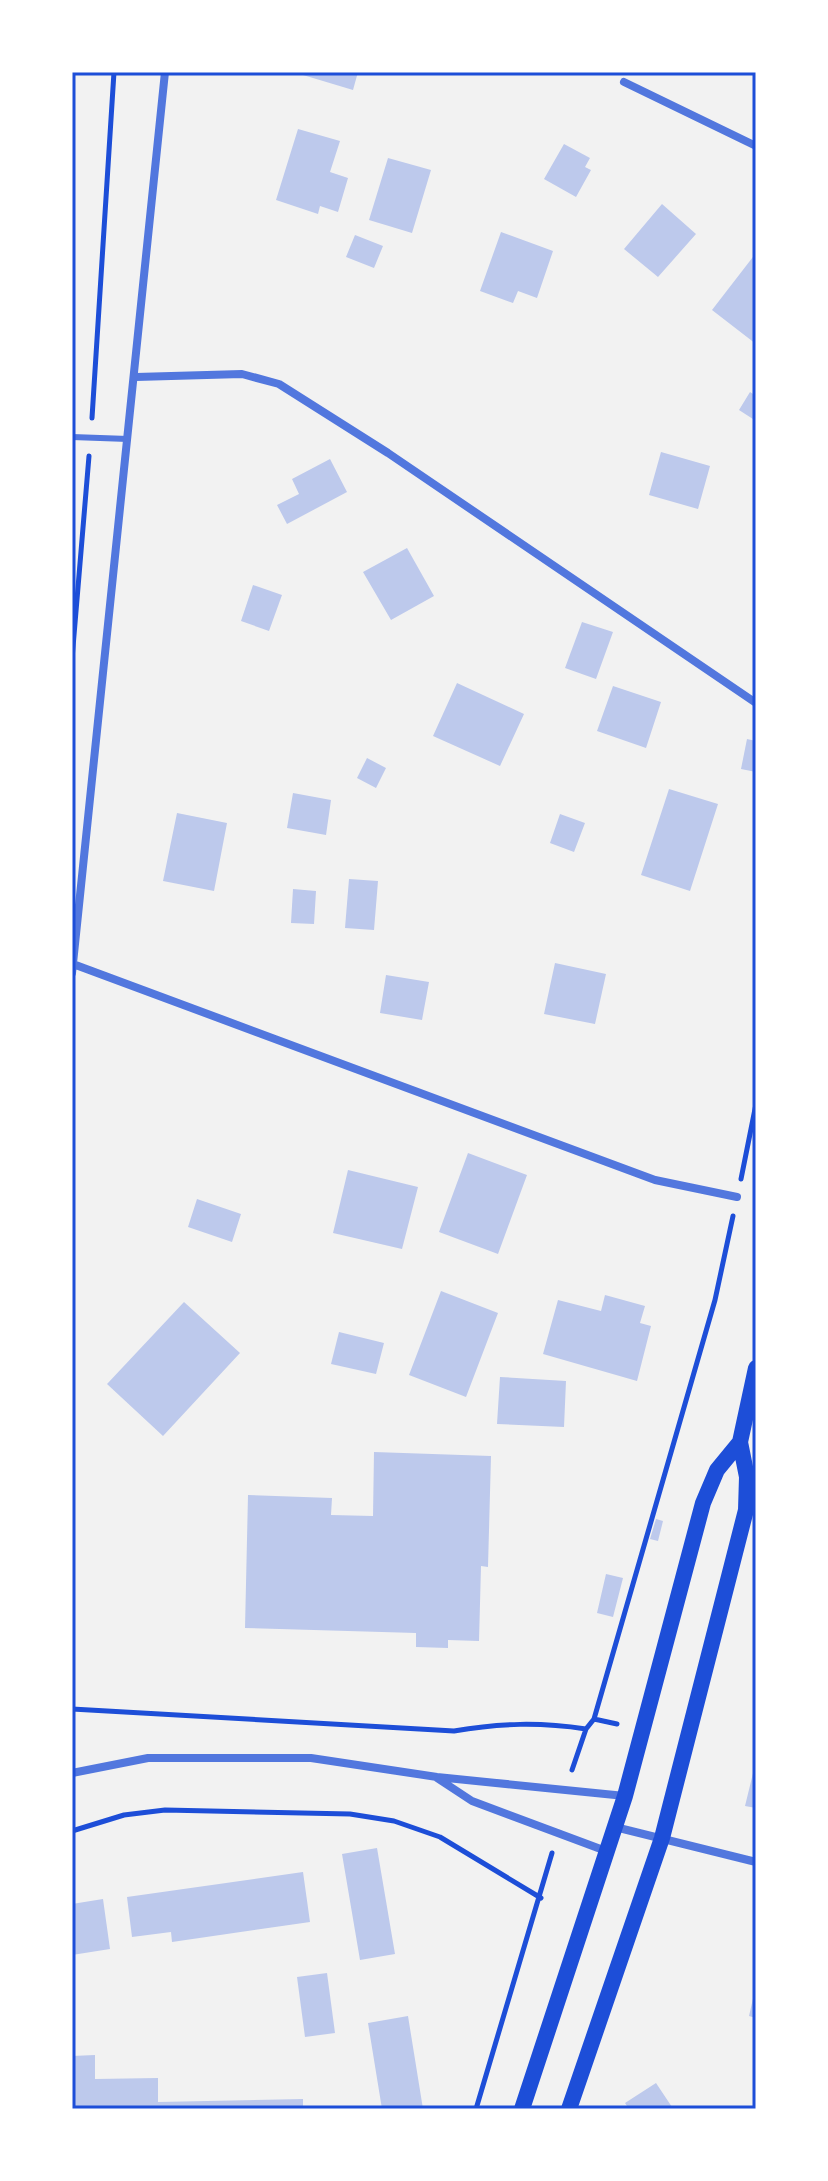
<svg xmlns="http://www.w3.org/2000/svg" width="828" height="2181" viewBox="0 0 828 2181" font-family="Raleway,sans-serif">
<rect width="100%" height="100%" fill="#f2f2f2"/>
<path fill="#bdc9ec" d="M293,72H358L353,90Z
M298,129L340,141L330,172L348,178L338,212L320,206L318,214L276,200Z
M564,144L590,158L585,167L591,170L576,197L544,179Z
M388,158L431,170L412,233L369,220Z
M662,204L696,234L658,277L624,249Z
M501,232L553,251L537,298L518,291L513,303L480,291Z
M355,235L383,246L374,268L346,257Z
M756,253V344L712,310Z
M750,392L756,396V421L739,410Z
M661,452L710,466L698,509L649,495Z
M330,459L347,492L287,524L277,505L299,494L292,479Z
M407,548L434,596L391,620L363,572Z
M253,585L282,595L269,631L241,621Z
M582,622L613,632L596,679L565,668Z
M457,683L524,714L500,766L433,736Z
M613,686L661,702L646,748L597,731Z
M747,739L756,741V772L741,769Z
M367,758L386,768L376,788L357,778Z
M669,789L718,804L690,891L641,875Z
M293,793L331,800L326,835L287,828Z
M177,813L227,823L214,891L163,881Z
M560,814L585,823L574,852L550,843Z
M349,879L378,881L374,930L345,928Z
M293,889L316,891L314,924L291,923Z
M555,963L606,974L595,1024L544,1014Z
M386,975L429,982L422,1020L380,1013Z
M468,1153L527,1175L498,1254L439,1232Z
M348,1170L418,1187L402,1249L333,1233Z
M197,1199L241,1214L232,1242L188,1227Z
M441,1291L498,1313L466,1397L409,1375Z
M605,1295L645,1306L640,1323L651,1326L637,1381L543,1354L558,1300L601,1311Z
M184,1302L240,1353L163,1436L107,1384Z
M339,1332L384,1343L376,1374L331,1364Z
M500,1377L566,1381L564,1427L497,1424Z
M374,1452L491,1456L488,1567L481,1566L479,1641L448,1640V1648L416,1647V1633L245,1628L248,1495L332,1498L331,1515L373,1516Z
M656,1519L663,1521L658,1541L650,1539Z
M606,1574L623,1578L613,1617L597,1613Z
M755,1765H756V1808L745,1806Z
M377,1848L395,1954L360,1960L342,1854Z
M303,1872L310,1922L172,1942L171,1932L132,1937L127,1897Z
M103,1899L110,1949L72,1955V1904Z
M327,1973L335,2033L305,2037L297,1977Z
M755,1990H756V2018L749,2016Z
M408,2016L423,2109H382L368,2023Z
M95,2055V2079L158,2078V2102L303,2099V2109L72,2108V2056Z
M656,2083L672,2107L629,2109L625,2103Z"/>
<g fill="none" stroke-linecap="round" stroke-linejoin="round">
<path stroke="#1d4ed8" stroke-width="5" d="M92,418L114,72
M72,659L89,456
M741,1179L756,1104
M72,1709L454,1731C500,1723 540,1722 586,1729
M594,1719L617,1724
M572,1770L586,1729L594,1719L715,1300L733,1216
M72,1831L124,1815L165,1810L350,1814L394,1821L440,1837L541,1898
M476,2109L552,1853"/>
<path stroke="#5277de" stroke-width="6" d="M72,437L128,439"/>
<path stroke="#5277de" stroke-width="8" d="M624,82L756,146
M136,377L242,374L279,384L388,453L756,703
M73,964L655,1180L737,1197
M72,973L165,72
M72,1773L148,1758H311L437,1777L625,1796
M437,1778L472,1801L606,1851
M615,1827L756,1862"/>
<path stroke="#1d4ed8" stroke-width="16" d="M522,2109L625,1796L703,1503L717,1470L740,1442
M569,2109L662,1838L746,1510L747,1477L740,1442L756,1368"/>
</g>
<rect width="828" height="2181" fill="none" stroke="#ffffff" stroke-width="148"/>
<rect x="74" y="74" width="680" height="2033" fill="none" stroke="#1d4ed8" stroke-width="3"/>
</svg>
